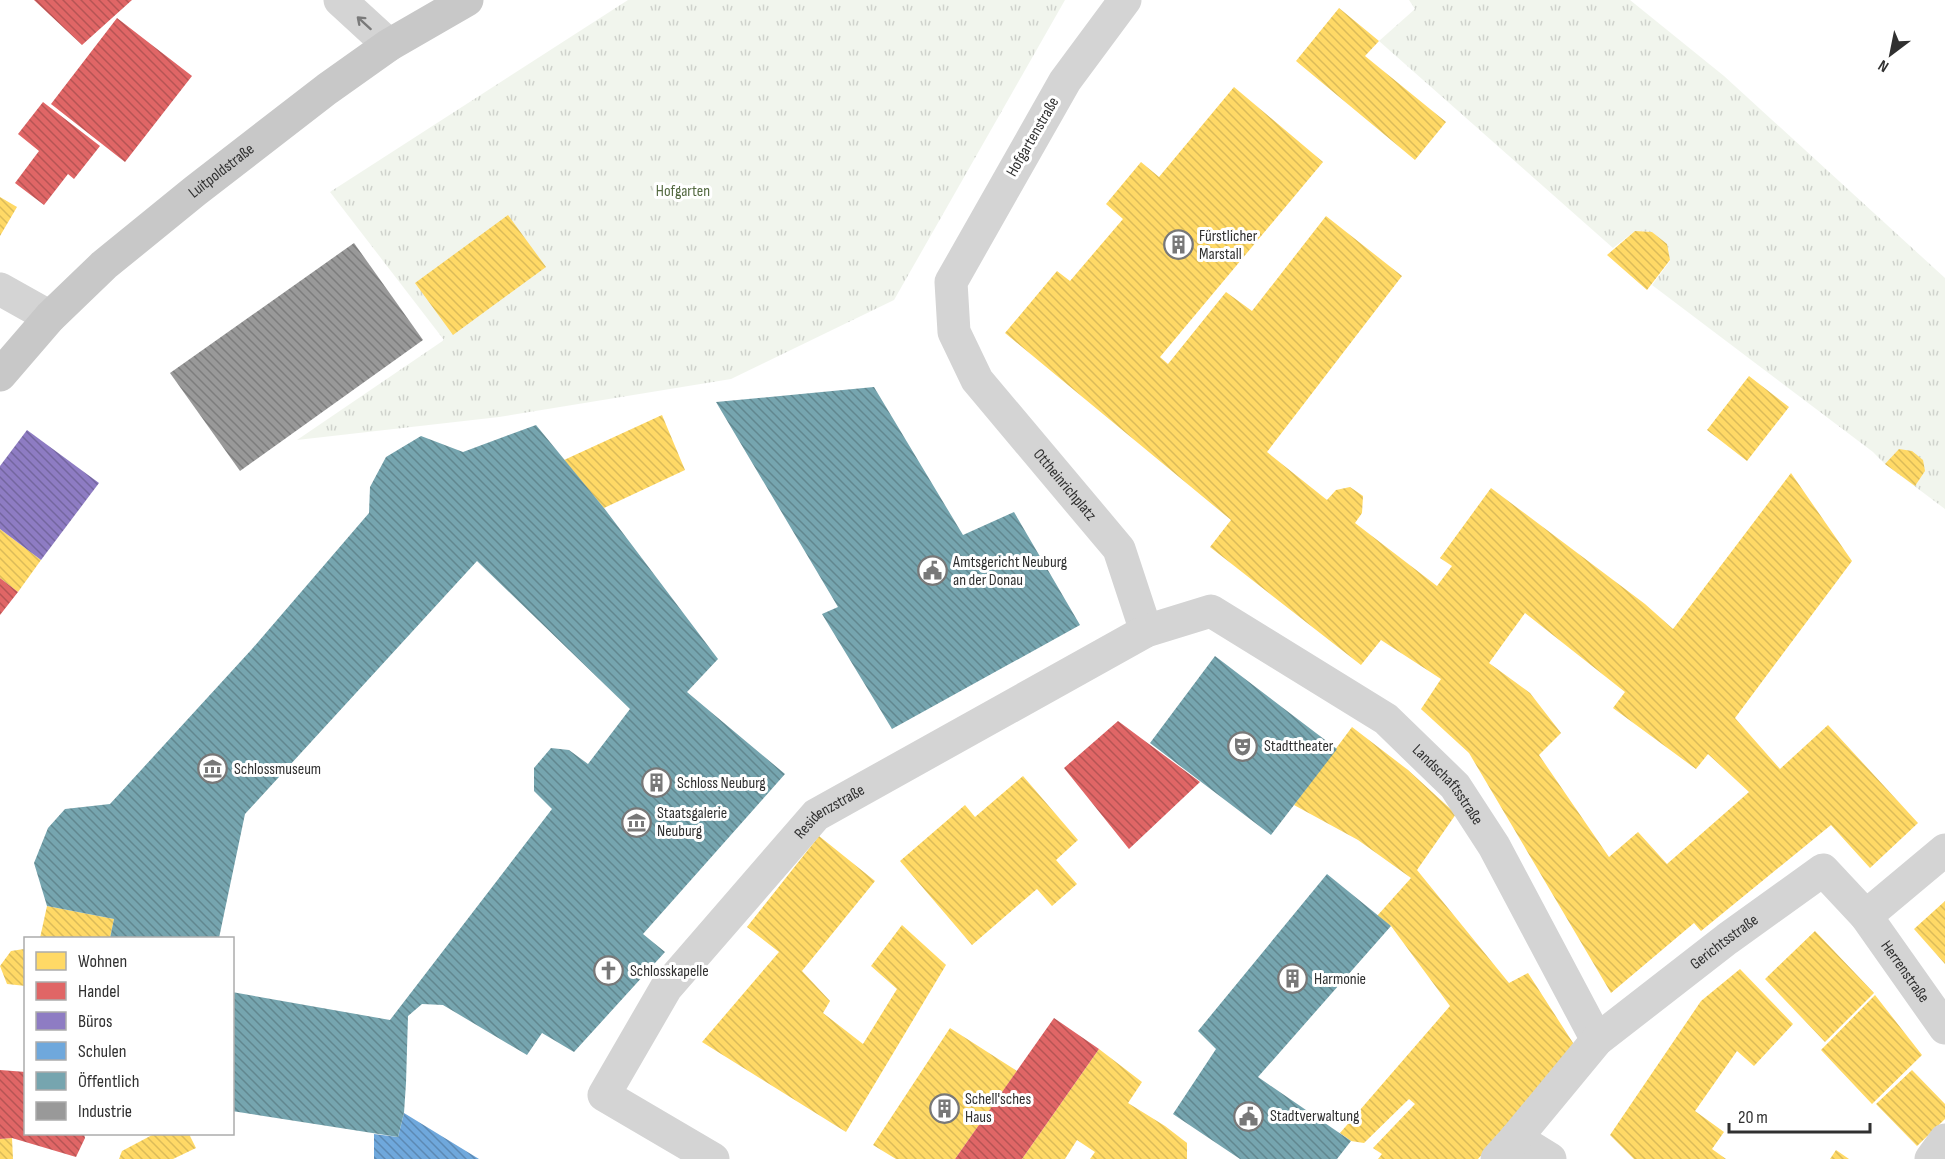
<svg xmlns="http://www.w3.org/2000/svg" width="1945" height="1159" viewBox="0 0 1945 1159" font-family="'Sofia Sans Condensed',sans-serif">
<defs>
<pattern id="park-tufts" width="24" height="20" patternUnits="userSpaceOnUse" patternTransform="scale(1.5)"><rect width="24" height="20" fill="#f1f5ed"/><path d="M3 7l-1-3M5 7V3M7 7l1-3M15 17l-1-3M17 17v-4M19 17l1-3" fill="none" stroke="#cfd2cc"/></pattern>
<pattern id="homes-back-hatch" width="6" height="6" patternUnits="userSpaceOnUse" patternTransform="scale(1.5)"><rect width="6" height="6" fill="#ffd966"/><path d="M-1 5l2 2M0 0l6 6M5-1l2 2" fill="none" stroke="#dbbb59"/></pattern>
<pattern id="shops-back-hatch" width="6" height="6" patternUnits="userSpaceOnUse" patternTransform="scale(1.5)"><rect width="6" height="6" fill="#e06666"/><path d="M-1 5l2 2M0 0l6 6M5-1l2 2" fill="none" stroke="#b65454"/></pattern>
<pattern id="offices-back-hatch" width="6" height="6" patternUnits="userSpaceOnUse" patternTransform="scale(1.5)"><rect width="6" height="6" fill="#8e7cc3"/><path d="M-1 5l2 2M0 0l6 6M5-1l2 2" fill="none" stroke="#74669f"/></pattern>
<pattern id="schools-back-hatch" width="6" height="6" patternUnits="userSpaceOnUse" patternTransform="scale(1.5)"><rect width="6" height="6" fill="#6fa8dc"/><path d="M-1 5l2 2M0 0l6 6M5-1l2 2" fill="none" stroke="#5c89b3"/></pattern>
<pattern id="public-back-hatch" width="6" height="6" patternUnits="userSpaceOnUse" patternTransform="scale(1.5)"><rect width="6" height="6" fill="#76a5af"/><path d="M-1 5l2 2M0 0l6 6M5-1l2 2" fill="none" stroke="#61878f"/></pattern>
<pattern id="industry-back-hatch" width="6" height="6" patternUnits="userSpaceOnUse" patternTransform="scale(1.5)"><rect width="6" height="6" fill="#999"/><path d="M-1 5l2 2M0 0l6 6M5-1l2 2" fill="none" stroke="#7d7d7d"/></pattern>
</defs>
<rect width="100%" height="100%" fill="#fff"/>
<path fill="url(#park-tufts)" d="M628,0H1065L894,300L731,379L499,417L297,440L444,340L330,192Z
M1409,0H1630L1724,76L1945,278V509L1885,464L1873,452L1652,285L1670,261L1666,244L1652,232L1635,231L1613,248L1379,41L1415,9Z"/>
<path fill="url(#homes-back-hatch)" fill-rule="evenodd" d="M1339,8L1379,41L1365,56L1446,122L1415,160L1296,61Z
M1234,87L1323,162L1160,357L1168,364L1226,292L1252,311L1326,216L1402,276L1267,452L1327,500L1336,490L1350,487L1363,496L1362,513L1355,523L1437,586L1452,566L1440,558L1491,488L1645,604L1673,629L1791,473L1852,561L1735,718L1780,769L1828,725L1918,823L1870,868L1831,825L1701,931L1694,923L1611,993L1469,753L1421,709L1441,679L1381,640L1361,665L1210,547L1231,520L1005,333L1057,271L1070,281L1123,219L1106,204L1141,162L1159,177ZM1525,613L1625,692L1613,708L1696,769L1708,754L1749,792L1667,864L1638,832L1609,857L1539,755L1561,733L1530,693L1489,663Z
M0,197L17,207L0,236Z
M508,215L546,267L453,335L415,283Z
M1635,231L1652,232L1667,244L1670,260L1647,290L1607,255Z
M1749,376L1789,407L1747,461L1707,430Z
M662,415L685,470L604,508L564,460Z
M1899,449L1912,451L1923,460L1925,471L1915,486L1885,464Z
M0,529L41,560L18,592L0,578Z
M1352,727L1408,770L1456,814L1417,870L1509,983L1528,973L1575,1046L1478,1159H1378L1382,1154L1373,1148L1415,1104L1409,1099L1364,1143L1351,1141L1340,1133L1450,1006L1391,926L1377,916L1411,878L1358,840L1294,805Z
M1023,776L1078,840L1056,860L1077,884L1052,906L1037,889L972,945L900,861L965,805L975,817Z
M819,836L875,881L802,971L830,1001L823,1013L863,1044L897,989L871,966L902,925L946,965L846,1132L702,1042L779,952L747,927Z
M1945,901V964L1914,929Z
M47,906L114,919L110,938H40Z
M1815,931L1874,993L1825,1042L1765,979Z
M24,949L26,951V986L7,984L0,966L11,951Z
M1740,969L1793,1024L1754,1066L1737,1051L1695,1111L1724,1132L1712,1149L1726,1159H1634L1610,1135L1701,1001Z
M1875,995L1922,1055L1872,1104L1821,1050Z
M950,1028L1017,1071L955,1159H896L873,1145Z
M1099,1049L1142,1082L1128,1103L1165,1126L1187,1143V1159H1090L1095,1152L1077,1140L1065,1159H1022Z
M1912,1070L1945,1104V1119L1917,1146L1876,1104Z
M154,1134H189L196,1148L173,1159H119L122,1151Z
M12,1138L13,1159H0V1139Z
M1836,1150L1849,1159H1830Z"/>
<path fill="url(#shops-back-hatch)" d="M34,0H132L82,45Z
M117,18L192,76L125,162L51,104Z
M43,102L100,146L74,179L68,174L44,205L15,183L39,151L18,134Z
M0,578L18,592L0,615Z
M1118,721L1200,782L1129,849L1064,768Z
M1054,1018L1099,1049L1022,1159H955Z
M0,1070L26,1072V1134H84L85,1138L76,1157L12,1138L0,1139Z"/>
<path fill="url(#offices-back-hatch)" d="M27,430L99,483L41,560L0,529V466Z"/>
<path fill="url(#schools-back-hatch)" d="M404,1113L479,1159H374V1134L398,1137Z"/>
<path fill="url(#public-back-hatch)" d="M874,387L963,535L1014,512L1080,625L892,729L822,614L838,607L716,402Z
M536,425L604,508L718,659L687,692L785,774L643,934L665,952L574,1052L542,1033L527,1055L443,1005L422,1004L408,1016L406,1083L404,1113L398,1137L232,1111V992L390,1020L552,809L534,791V768L551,748L569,750L588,764L630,709L477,561L245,814L219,938H110L114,919L47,906L34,863L48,828L65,809L110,804L252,649L369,513L370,487L386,457L421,436L463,452Z
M1215,656L1337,749L1271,835L1150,743Z
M1327,874L1391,926L1258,1077L1351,1141L1337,1159H1240L1173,1114L1216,1049L1198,1031Z"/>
<path fill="url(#industry-back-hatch)" d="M354,243L423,340L240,471L170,373Z"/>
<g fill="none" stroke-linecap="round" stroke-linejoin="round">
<g stroke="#d4d4d4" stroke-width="33">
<path d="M340,0L389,45"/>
<path id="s1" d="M1125,0L1065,81L951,282L954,332L977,380L1119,549L1146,631"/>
<path d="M0,289L50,317"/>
<path id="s2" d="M1866,916L1945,1028"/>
<path d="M1516,1138L1550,1159"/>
<path id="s3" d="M713,1159L604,1095L666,988L816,815L1146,631L1211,611L1386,719L1455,786L1494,846L1597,1040"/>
<path id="s4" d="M1497,1159L1516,1138L1597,1040L1727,939L1823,870L1866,916L1945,850"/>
<path d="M1931,1159L1945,1140"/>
</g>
<path stroke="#c8c8c8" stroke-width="33" id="s5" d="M0,375L50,317L104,265L195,191L327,89L389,45L467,0"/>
</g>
<defs><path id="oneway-shaft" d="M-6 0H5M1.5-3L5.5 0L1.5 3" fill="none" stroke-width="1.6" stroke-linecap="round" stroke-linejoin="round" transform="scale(1.5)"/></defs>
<use stroke="#7a7a7a" href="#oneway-shaft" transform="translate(364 23) rotate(-138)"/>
<defs>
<symbol id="building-ring" viewBox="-11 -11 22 22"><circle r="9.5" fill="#fff" stroke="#787878" stroke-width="1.5"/><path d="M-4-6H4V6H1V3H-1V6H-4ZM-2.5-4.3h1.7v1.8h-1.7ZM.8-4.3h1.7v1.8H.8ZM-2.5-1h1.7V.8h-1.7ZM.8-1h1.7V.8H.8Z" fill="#787878"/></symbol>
<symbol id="civic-ring" viewBox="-11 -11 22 22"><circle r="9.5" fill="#fff" stroke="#787878" stroke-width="1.5"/><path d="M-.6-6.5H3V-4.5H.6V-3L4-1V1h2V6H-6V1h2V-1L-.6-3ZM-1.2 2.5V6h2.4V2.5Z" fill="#787878"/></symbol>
<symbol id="theatre-ring" viewBox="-11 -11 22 22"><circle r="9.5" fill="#fff" stroke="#787878" stroke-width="1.5"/><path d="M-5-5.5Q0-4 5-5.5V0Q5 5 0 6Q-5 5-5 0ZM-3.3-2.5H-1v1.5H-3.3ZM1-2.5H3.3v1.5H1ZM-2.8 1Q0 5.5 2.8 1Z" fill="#787878"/></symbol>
<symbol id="museum-ring" viewBox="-11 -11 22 22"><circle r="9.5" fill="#fff" stroke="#787878" stroke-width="1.5"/><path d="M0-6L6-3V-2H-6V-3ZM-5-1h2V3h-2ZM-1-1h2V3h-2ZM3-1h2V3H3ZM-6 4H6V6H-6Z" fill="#787878"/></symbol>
<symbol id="church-ring" viewBox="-11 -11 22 22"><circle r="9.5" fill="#fff" stroke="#787878" stroke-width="1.5"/><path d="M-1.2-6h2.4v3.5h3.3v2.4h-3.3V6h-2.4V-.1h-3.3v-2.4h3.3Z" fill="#787878"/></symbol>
</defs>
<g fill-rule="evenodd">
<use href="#building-ring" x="1162" y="228" width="33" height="33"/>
<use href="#civic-ring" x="916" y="554" width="33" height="33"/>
<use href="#theatre-ring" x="1226" y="730" width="33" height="33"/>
<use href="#museum-ring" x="196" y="752" width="33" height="33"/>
<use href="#building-ring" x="640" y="766" width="33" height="33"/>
<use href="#museum-ring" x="620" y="806" width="33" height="33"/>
<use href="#church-ring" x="592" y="954" width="33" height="33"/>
<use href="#building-ring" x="1276" y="962" width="33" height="33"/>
<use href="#building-ring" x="928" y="1092" width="33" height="33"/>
<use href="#civic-ring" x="1232" y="1100" width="33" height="33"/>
</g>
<g text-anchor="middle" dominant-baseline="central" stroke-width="6" stroke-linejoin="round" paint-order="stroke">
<g font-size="16" fill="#303030" stroke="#fff">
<text transform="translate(1033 137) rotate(-60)">Hofgartenstraße</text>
<text stroke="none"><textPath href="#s5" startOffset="302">Luitpoldstraße</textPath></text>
<text stroke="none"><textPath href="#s1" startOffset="572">Ottheinrichplatz</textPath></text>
<text stroke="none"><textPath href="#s3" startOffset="1221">Landschaftsstraße</textPath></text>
<text stroke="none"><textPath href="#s3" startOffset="492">Residenzstraße</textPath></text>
<text stroke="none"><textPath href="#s4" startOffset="316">Gerichtsstraße</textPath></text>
<text stroke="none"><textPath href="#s2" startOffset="68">Herrenstraße</textPath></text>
</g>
<g font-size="16" fill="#536940" stroke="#fff">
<text x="683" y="191">Hofgarten</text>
</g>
<g font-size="16" fill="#303030" stroke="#fff" text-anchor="start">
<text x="1199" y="236">Fürstlicher<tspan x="1199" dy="18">Marstall</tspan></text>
<text x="953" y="562">Amtsgericht Neuburg<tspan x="953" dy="18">an der Donau</tspan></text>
<text x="1264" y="746">Stadttheater</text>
<text x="234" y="769">Schlossmuseum</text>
<text x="677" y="783">Schloss Neuburg</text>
<text x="657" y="813">Staatsgalerie<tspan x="657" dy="18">Neuburg</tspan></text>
<text x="630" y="971">Schlosskapelle</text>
<text x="1314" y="979">Harmonie</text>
<text x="965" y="1099">Schell'sches<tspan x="965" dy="18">Haus</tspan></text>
<text x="1270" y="1116">Stadtverwaltung</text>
</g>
</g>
<rect x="24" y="937" width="210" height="198" fill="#ffffff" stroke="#acacac" stroke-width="1.5"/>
<rect x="36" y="952" width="30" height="18" fill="#ffd966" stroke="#acacac" stroke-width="1.5"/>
<text x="78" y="967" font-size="18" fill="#303030">Wohnen</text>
<rect x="36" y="982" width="30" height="18" fill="#e06666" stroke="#acacac" stroke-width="1.5"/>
<text x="78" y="997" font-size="18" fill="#303030">Handel</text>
<rect x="36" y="1012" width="30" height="18" fill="#8e7cc3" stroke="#acacac" stroke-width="1.5"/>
<text x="78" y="1027" font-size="18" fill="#303030">Büros</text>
<rect x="36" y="1042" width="30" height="18" fill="#6fa8dc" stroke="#acacac" stroke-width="1.5"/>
<text x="78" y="1057" font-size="18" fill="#303030">Schulen</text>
<rect x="36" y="1072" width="30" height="18" fill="#76a5af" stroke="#acacac" stroke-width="1.5"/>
<text x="78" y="1087" font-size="18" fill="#303030">Öffentlich</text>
<rect x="36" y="1102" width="30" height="18" fill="#999999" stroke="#acacac" stroke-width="1.5"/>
<text x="78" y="1117" font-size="18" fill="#303030">Industrie</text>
<g transform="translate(1891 54) rotate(212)" stroke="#ffffff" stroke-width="4.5" paint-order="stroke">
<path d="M0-4.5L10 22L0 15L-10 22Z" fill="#303030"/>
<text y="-9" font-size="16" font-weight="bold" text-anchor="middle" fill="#303030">N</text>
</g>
<path d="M1729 1123v9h141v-9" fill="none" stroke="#303030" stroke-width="3"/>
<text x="1738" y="1123" font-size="18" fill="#303030" stroke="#ffffff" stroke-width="4.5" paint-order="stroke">20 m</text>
</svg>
